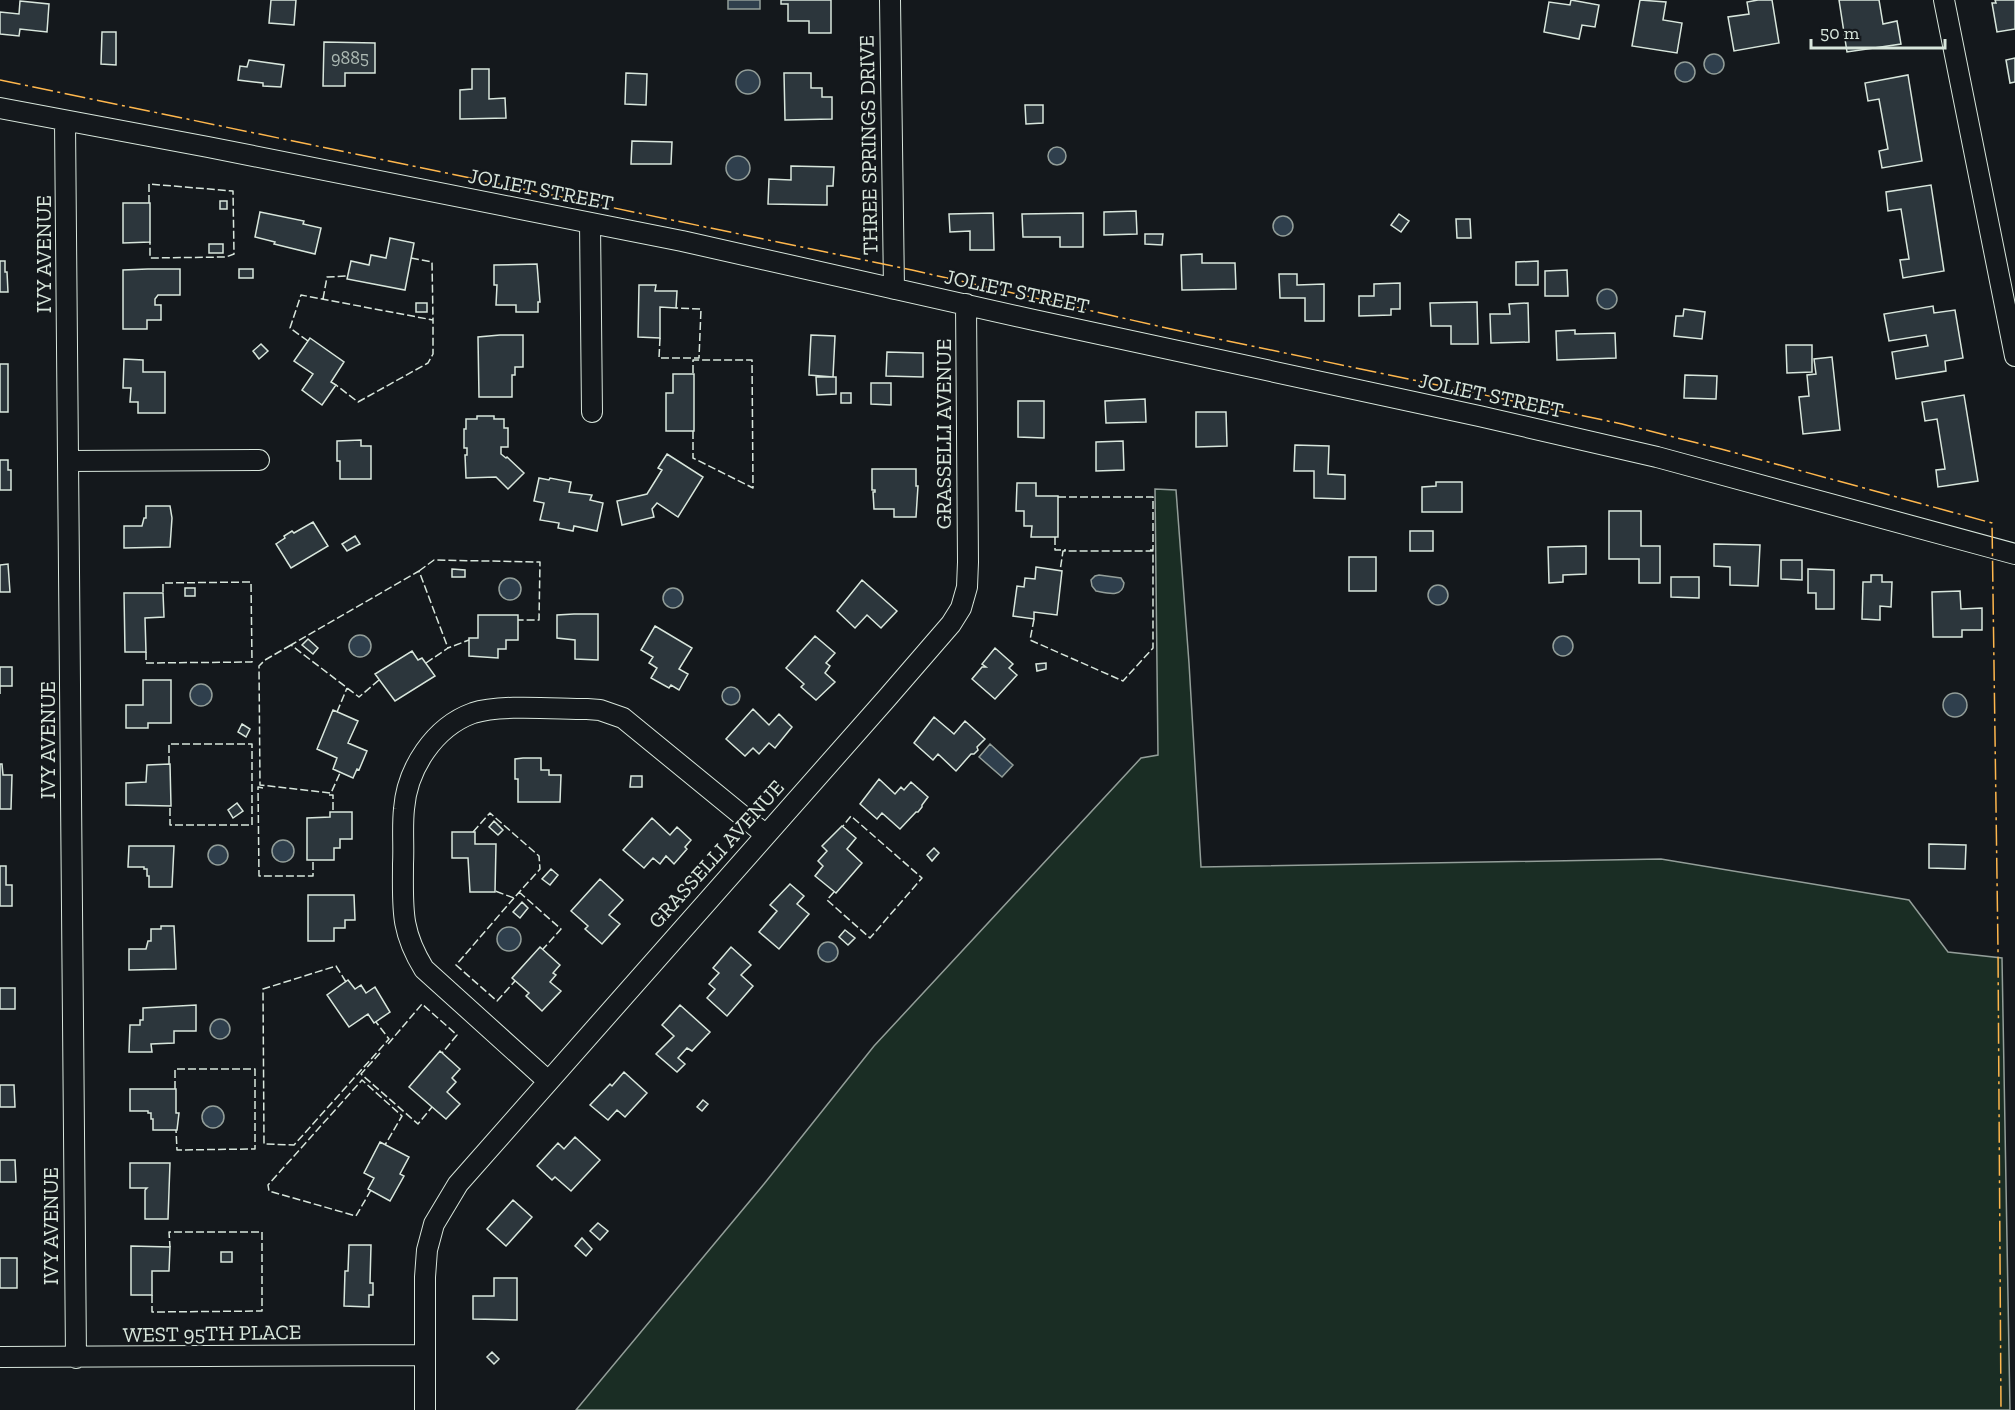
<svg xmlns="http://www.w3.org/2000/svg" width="2015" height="1410" viewBox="0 0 2015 1410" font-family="'Zilla Slab',serif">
<rect width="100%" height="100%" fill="#14181c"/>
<path fill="#1a2d24" stroke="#939e99" stroke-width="1.5" d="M1155,489L1176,490L1189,663L1201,867L1661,859L1909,900L1948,952L2002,958L2010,1410H576L764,1184L874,1046L1141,758L1158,755Z"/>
<path fill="#2f3f4d" stroke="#939e99" stroke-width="1.5" d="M728,0H760V9H728Z
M1704 64a10 10 0 1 1 20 0a10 10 0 1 1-20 0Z
M1675 72a10 10 0 1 1 20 0a10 10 0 1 1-20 0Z
M736 82a12 12 0 1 1 24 0a12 12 0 1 1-24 0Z
M1048 156a9 9 0 1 1 18 0a9 9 0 1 1-18 0Z
M726 168a12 12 0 1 1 24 0a12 12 0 1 1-24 0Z
M1273 226a10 10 0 1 1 20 0a10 10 0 1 1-20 0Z
M1597 299a10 10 0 1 1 20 0a10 10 0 1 1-20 0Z
M1099,575L1121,578L1124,583C1123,598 1107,593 1096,591L1092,586L1091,580L1095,576Z
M499 589a11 11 0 1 1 22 0a11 11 0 1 1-22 0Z
M1428 595a10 10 0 1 1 20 0a10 10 0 1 1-20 0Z
M663 598a10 10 0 1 1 20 0a10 10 0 1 1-20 0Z
M349 646a11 11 0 1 1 22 0a11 11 0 1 1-22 0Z
M1553 646a10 10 0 1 1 20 0a10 10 0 1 1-20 0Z
M190 695a11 11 0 1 1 22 0a11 11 0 1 1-22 0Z
M722 696a9 9 0 1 1 18 0a9 9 0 1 1-18 0Z
M1943 705a12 12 0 1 1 24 0a12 12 0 1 1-24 0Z
M990,744L1013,765L1002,777L979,757Z
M272 851a11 11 0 1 1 22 0a11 11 0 1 1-22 0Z
M208 855a10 10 0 1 1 20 0a10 10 0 1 1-20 0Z
M497 939a12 12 0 1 1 24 0a12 12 0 1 1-24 0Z
M818 952a10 10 0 1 1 20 0a10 10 0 1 1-20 0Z
M210 1029a10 10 0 1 1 20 0a10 10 0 1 1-20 0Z
M202 1117a11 11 0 1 1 22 0a11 11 0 1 1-22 0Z"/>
<path fill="#2c363c" stroke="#d8e6dc" stroke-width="1.5" d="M271,0H296L294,25L269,23Z
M781,0H831V33H809V21H788V4H781Z
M1571,0L1599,5L1595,27L1582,25L1579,39L1544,32L1549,2L1570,5Z
M1640,0L1666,2L1663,20L1682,23L1677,53L1632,46Z
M1758,0H1772L1779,43L1734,51L1728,17L1749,14L1747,2Z
M1839,0H1879L1883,24L1897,21L1901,44L1847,52Z
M1995,0H2015V29L1997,32L1992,3H1996Z
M20,1L49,4L47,32L20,29L19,36L0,34V12L19,14Z
M102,32H116V65L101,64Z
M324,42L375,43V73H345V86H323Z
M2015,58V82L2010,83L2006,60Z
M249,60L284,65L281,87L263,86V83L238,80L240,66L247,67Z
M472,69H489V99L505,98L506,118L460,119V90L472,89Z
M626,73L647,74L646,105L625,104Z
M784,73H811V88H822V97H832V119L785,120Z
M1908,75L1922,161L1882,168L1879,151L1888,149L1879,99L1868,101L1865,83Z
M1025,105H1043V123L1026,124Z
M632,141L672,142L671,164H631Z
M791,166L834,167L833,186H827V205L768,204L769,179L791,180Z
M1931,185L1944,271L1903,278L1900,260L1909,259L1901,209L1888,211L1886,192Z
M220,201H227V209H220Z
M123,203H150V242L123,243Z
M1136,211L1137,234L1104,235V212Z
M260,212L304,221L303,224L321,228L315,254L274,244L275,242L255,237Z
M993,213L994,250H970V231L950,232L949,214Z
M1083,213V247H1060V237H1023L1022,214Z
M1399,214L1409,221L1401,232L1391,225Z
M1456,219H1470L1471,238H1457Z
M1145,234H1163L1162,245L1145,244Z
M390,238L414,243L405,290L347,279L351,261L369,265L371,255L386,258Z
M209,244H223V253H209Z
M1202,254V263H1235L1236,289L1182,290L1181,255Z
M0,261H5V272H7L8,292H0Z
M1538,261V285H1516V262Z
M537,264L540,302H538V312H516V305H496L497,285H494V265Z
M148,269H180V295H158L155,299V305H161V320H147V329H123V270Z
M239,269H253V278H239Z
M1567,270L1568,296H1545V271Z
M1279,274H1297V285L1324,284V321H1305V298H1280Z
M1400,283V309H1391V315L1359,316V296H1374V284Z
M639,285H656L655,291H677L676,308L660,307V338L638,337Z
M1477,302L1478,344H1451V326H1431L1430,303Z
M416,303H427V312H416Z
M1528,303L1529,342L1491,343L1490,314H1510L1509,304Z
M1933,306L1934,313L1955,310L1963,358L1945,361L1946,371L1896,379L1892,352L1928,346L1926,335L1889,341L1884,314Z
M1684,309L1705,312L1702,339L1674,336L1676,316H1683Z
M1575,330V334L1615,333L1616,358L1557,360L1556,331Z
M500,335H523V367H515V375H512V397H479L478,337Z
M811,335L835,336L833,377L809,375Z
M310,338L344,362L331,382L336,385L322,405L302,390L313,374L294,361Z
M261,344L268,351L259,359L253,351Z
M1786,345H1812V372L1787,373Z
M887,352L923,353V377L886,376Z
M1832,357L1840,430L1803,434L1799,397L1809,396L1807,375L1816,374L1814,359Z
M124,359L143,360V372H165V413H138V402H130L131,388H123Z
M0,364H8V412H0Z
M673,374H694V431H666V393H673Z
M1685,375L1717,376L1716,399L1684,398Z
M816,377H836V394L817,395Z
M871,383H891V405L871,404Z
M841,393H851V403H841Z
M1964,395L1978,481L1938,487L1936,470L1945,469L1937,419L1925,421L1922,402Z
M1145,399L1146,422L1106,423L1105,401Z
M1018,401H1044V438L1018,437Z
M1196,412H1226L1227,446L1196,447Z
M477,416H494V419H504V428H508V447H501V454L506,458L507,457L524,473L508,489L496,477L466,478L465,455H467V448H464V429H466V419H477Z
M361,440V446H371V479H340V461H337V441Z
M1123,441L1124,470L1096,471V442Z
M1295,445L1329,446L1328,474L1345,475V499L1314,498V471H1294Z
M667,454L703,477L678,517L657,503L652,509L654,517L622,525L617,501L647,494L662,470L658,468Z
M0,460H8V470H11V490H0Z
M872,469H916V486H918L916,517H894V509H874L873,492H875V490H872Z
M539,478L549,480L550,478L571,482L569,492L592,495L590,500L603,503L597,531L574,526L573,531L558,528L559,523L540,520L544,503L534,501Z
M1436,482H1462V512H1422V487L1436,486Z
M1017,483H1036V496H1058V537H1031L1032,526H1024V511H1016Z
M146,506H170L172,518L170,547L124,548V526H142L144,518H146Z
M1609,511H1641V546H1660V583H1639V559H1609Z
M313,522L328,546L291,568L276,544L285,538L284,536L292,531L294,533Z
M1410,531H1433V551H1410Z
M355,536L360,544L347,551L342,544Z
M1714,544L1760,545L1758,586L1730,585V567L1714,566Z
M1586,546V574L1563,575V582L1549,583L1548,547Z
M1349,557H1376V591H1349Z
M1781,560H1802V580L1781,579Z
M8,564L10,592H0V565Z
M1036,567L1062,571L1057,615L1034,612V619L1013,616L1017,586L1024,587L1025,578L1035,579Z
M452,569L465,570V577H452Z
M1808,569L1834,570V609H1816V593H1808Z
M1871,575H1882V582H1892L1891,607L1880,606V620L1862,619L1863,582H1871Z
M1671,577H1699V598L1671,597Z
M862,580L897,611L881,628L867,615L855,628L837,611Z
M185,588H195V596H185Z
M1960,591L1961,609L1982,608V630H1962V637H1933L1932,592Z
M124,593H163L164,617L145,618L146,652H125Z
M574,614H598V660L575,659V640L557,638V615Z
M478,615H518V640H506V649H498V658L469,656V638H478Z
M655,626L692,648L679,669L688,674L679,690L671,685L669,688L651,678L657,668L649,663L653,657L641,650Z
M815,636L835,653L826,663L830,666L825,673L835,682L816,700L801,687L804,684L786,668Z
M308,639L318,648L313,654L302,645Z
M995,648L1013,664L1009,668L1017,675L995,699L972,679L982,667H986L982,664Z
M412,651L418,660L422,658L435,676L395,701L375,674Z
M1046,663V669L1037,671L1036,664Z
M0,667H12V686H0V694Z
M143,680H171V723H148V728H126V705H143Z
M753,709L769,725L779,714L792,727L775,748L769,743L759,754L753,748L745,756L726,739Z
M333,710L358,721L348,743L367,751L359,770L357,769L353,778L333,769L337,758L317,749Z
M934,717L954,734L965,721L985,739L977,747L978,750L974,754H971L956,771L938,754L933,760L914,743Z
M242,724L250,729L246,737L238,732Z
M523,758H541V770H549V775H561L560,802H518V779H515V759Z
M0,764H2L3,775H12L11,809H0Z
M170,764L171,806L126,805V783L146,782L147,765Z
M631,776H642V787H630Z
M879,779L895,794L901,787L904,790L911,782L928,797L922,805V807L918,812H916L900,829L882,813L877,819L860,804Z
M237,803L243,811L233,818L228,810Z
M330,812H352V839H340V848H334V860H307V818L330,817Z
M652,818L670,835L677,827L691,840L685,847L687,849L674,864L666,856L660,864L653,858L644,868L623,850Z
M494,821L503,830L498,835L489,827Z
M842,826L856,838L847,849L862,863L836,893L815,876L823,866L818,861L827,851L822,846Z
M452,832H475V844H496L495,892H470L468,858H452Z
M1929,844L1966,845L1965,869L1929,868Z
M129,846H174L172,887H149V876H147V869H144V867H128Z
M934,848L939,853L932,861L927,855Z
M0,866H6V885H12V906H0Z
M551,869L558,875L550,885L542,879Z
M600,879L623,900L609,915L620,924L602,944L585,929L588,926L571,911Z
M790,884L804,896L797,904L809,914L779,949L759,932L777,911L770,905Z
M308,895H354L355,920H345V928H334V941H308Z
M522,902L528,908L520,918L513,912Z
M161,926H174L176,969L129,970V949H146L148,941H151V929H161Z
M845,930L855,938L848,945L839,937Z
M540,947L560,965L553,973L556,975L550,982L561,991L542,1011L526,996L529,993L512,978Z
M731,947L751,965L741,975L753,986L727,1016L707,998L715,989L709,984L719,973L713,968Z
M348,980L355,989L361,985L366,993L375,987L390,1012L374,1023L368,1014L349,1027L327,995Z
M0,988H15V1009H0Z
M196,1005V1031H174V1043L151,1044L152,1052H129L130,1025H140V1020H143V1008Z
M680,1005L710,1032L692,1051L687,1048L678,1058L685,1064L677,1072L656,1054L674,1036L662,1025Z
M440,1051L460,1069L452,1078L456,1082L447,1092L460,1104L446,1119L409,1087Z
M624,1072L647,1093L625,1117L617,1110L608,1120L590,1105L610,1084L612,1086Z
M0,1085H14L15,1107H0Z
M130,1089H176V1113H179L177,1130H153V1119H151V1113H148V1111H130Z
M703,1100L708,1104L702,1111L697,1107Z
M575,1137L600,1160L571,1191L555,1177L552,1180L537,1166L558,1143L564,1149Z
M380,1142L409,1157L400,1174L404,1176L390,1201L368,1189L374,1178L364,1173Z
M0,1160H15L16,1182H0Z
M130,1163H170L168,1219H145V1190L147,1188H130Z
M513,1200L532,1217L506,1246L487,1229Z
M598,1223L608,1231L600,1240L590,1231Z
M582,1238L592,1249L586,1256L575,1246Z
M349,1245H371L370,1283H373V1295H369V1307L344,1306L345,1271H348Z
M131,1246L170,1247L169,1271H152V1295H131Z
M221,1252H232V1262H221Z
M0,1258H17V1288H0Z
M494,1278H517V1320L473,1319V1296H494Z
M492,1352L499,1359L494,1364L487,1357Z"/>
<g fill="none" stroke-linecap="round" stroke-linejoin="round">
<defs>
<path id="minor" d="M890,0L894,289
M1944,0L2015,356
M0,108L208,147L682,241L1034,320L1479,416L1657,457L2015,554
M65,122L76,1358
M590,223L592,412
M68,461L259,460
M548,1081L424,969C400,930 403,908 403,864C404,846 402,827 404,809C407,769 434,727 473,713C500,704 556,709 587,709L600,710L623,718L766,835
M0,1357L425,1355
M425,1410V1277L427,1250L434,1224L458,1184L887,698L951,624L961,608L967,587L968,562L966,304"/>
</defs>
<use href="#minor" stroke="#d8e6dc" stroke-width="22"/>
<use href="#minor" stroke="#14181c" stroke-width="20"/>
<path stroke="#d8e6dc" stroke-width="1.5" stroke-dasharray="8 3" stroke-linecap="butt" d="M149,203V184L233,191L234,254L226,257L150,258V242
M411,258L432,262L433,320
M323,299L327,277L348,276
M660,338L659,358H699L701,309L676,308
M308,341L290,328L301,295L433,320V354L428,363L358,402L336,385
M693,431V458L753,488L752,360H693V374
M1058,497H1153V550H1150
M1055,537V550H1066
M419,571L434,560L540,562L539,620H518
M1034,619L1030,640L1123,681L1153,648V551H1063L1060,571
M291,645L265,660L259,666L260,785L331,793L340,773
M146,652V663L252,662L251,582L163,583V593
M426,663L448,648L469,640
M379,680L359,697L291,645L419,571L448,648
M337,712L347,688
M169,764V744H252V825H170V806
M263,788L258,787L259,876H313V860
M329,795H333V812
M473,832L490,813L539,856L540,869L514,898L495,891
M519,892L561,929L543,949
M834,892L827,900L870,938L922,878L851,816L843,826
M514,898L456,965L497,1001L515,981
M346,982L336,966L263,989L264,1144L294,1145L389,1039L376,1022
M388,1044L422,1004L457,1035L442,1053
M380,1053L361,1074L418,1124L432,1107
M175,1089V1069H255V1149L177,1150L176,1130
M371,1190L356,1216L269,1191L268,1185L362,1080L402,1116L385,1145
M152,1295V1312L262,1311V1232H169L170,1247"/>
<path stroke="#ffb74d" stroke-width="1.5" stroke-dasharray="21 4.5 3 4.5" stroke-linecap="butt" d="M0,80L912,270L1171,329L1622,424L1721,449L1992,523L1998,949L2001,1410"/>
</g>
<g text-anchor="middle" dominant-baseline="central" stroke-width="4.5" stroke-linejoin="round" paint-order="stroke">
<g font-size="18" fill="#adbab4">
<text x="350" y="58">9885</text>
</g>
<g font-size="21" fill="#d8e6dc" stroke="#14181c">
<text transform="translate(868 145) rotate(-91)">THREE SPRINGS DRIVE</text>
<text transform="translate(541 189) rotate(11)">JOLIET STREET</text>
<text transform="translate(43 254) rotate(-90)">IVY AVENUE</text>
<text transform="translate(1017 291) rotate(12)">JOLIET STREET</text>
<text transform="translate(1491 395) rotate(12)">JOLIET STREET</text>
<text transform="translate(943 434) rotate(-90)">GRASSELLI AVENUE</text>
<text transform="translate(47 740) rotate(-90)">IVY AVENUE</text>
<text transform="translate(716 854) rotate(-48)">GRASSELLI AVENUE</text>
<text transform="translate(50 1226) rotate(-90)">IVY AVENUE</text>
<text transform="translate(212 1333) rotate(-1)">WEST 95TH PLACE</text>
</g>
</g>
<path d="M1811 39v9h134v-9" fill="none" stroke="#d8e6dc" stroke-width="3"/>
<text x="1820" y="39" font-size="18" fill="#d8e6dc" stroke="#14181c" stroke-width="4.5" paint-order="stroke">50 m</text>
</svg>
